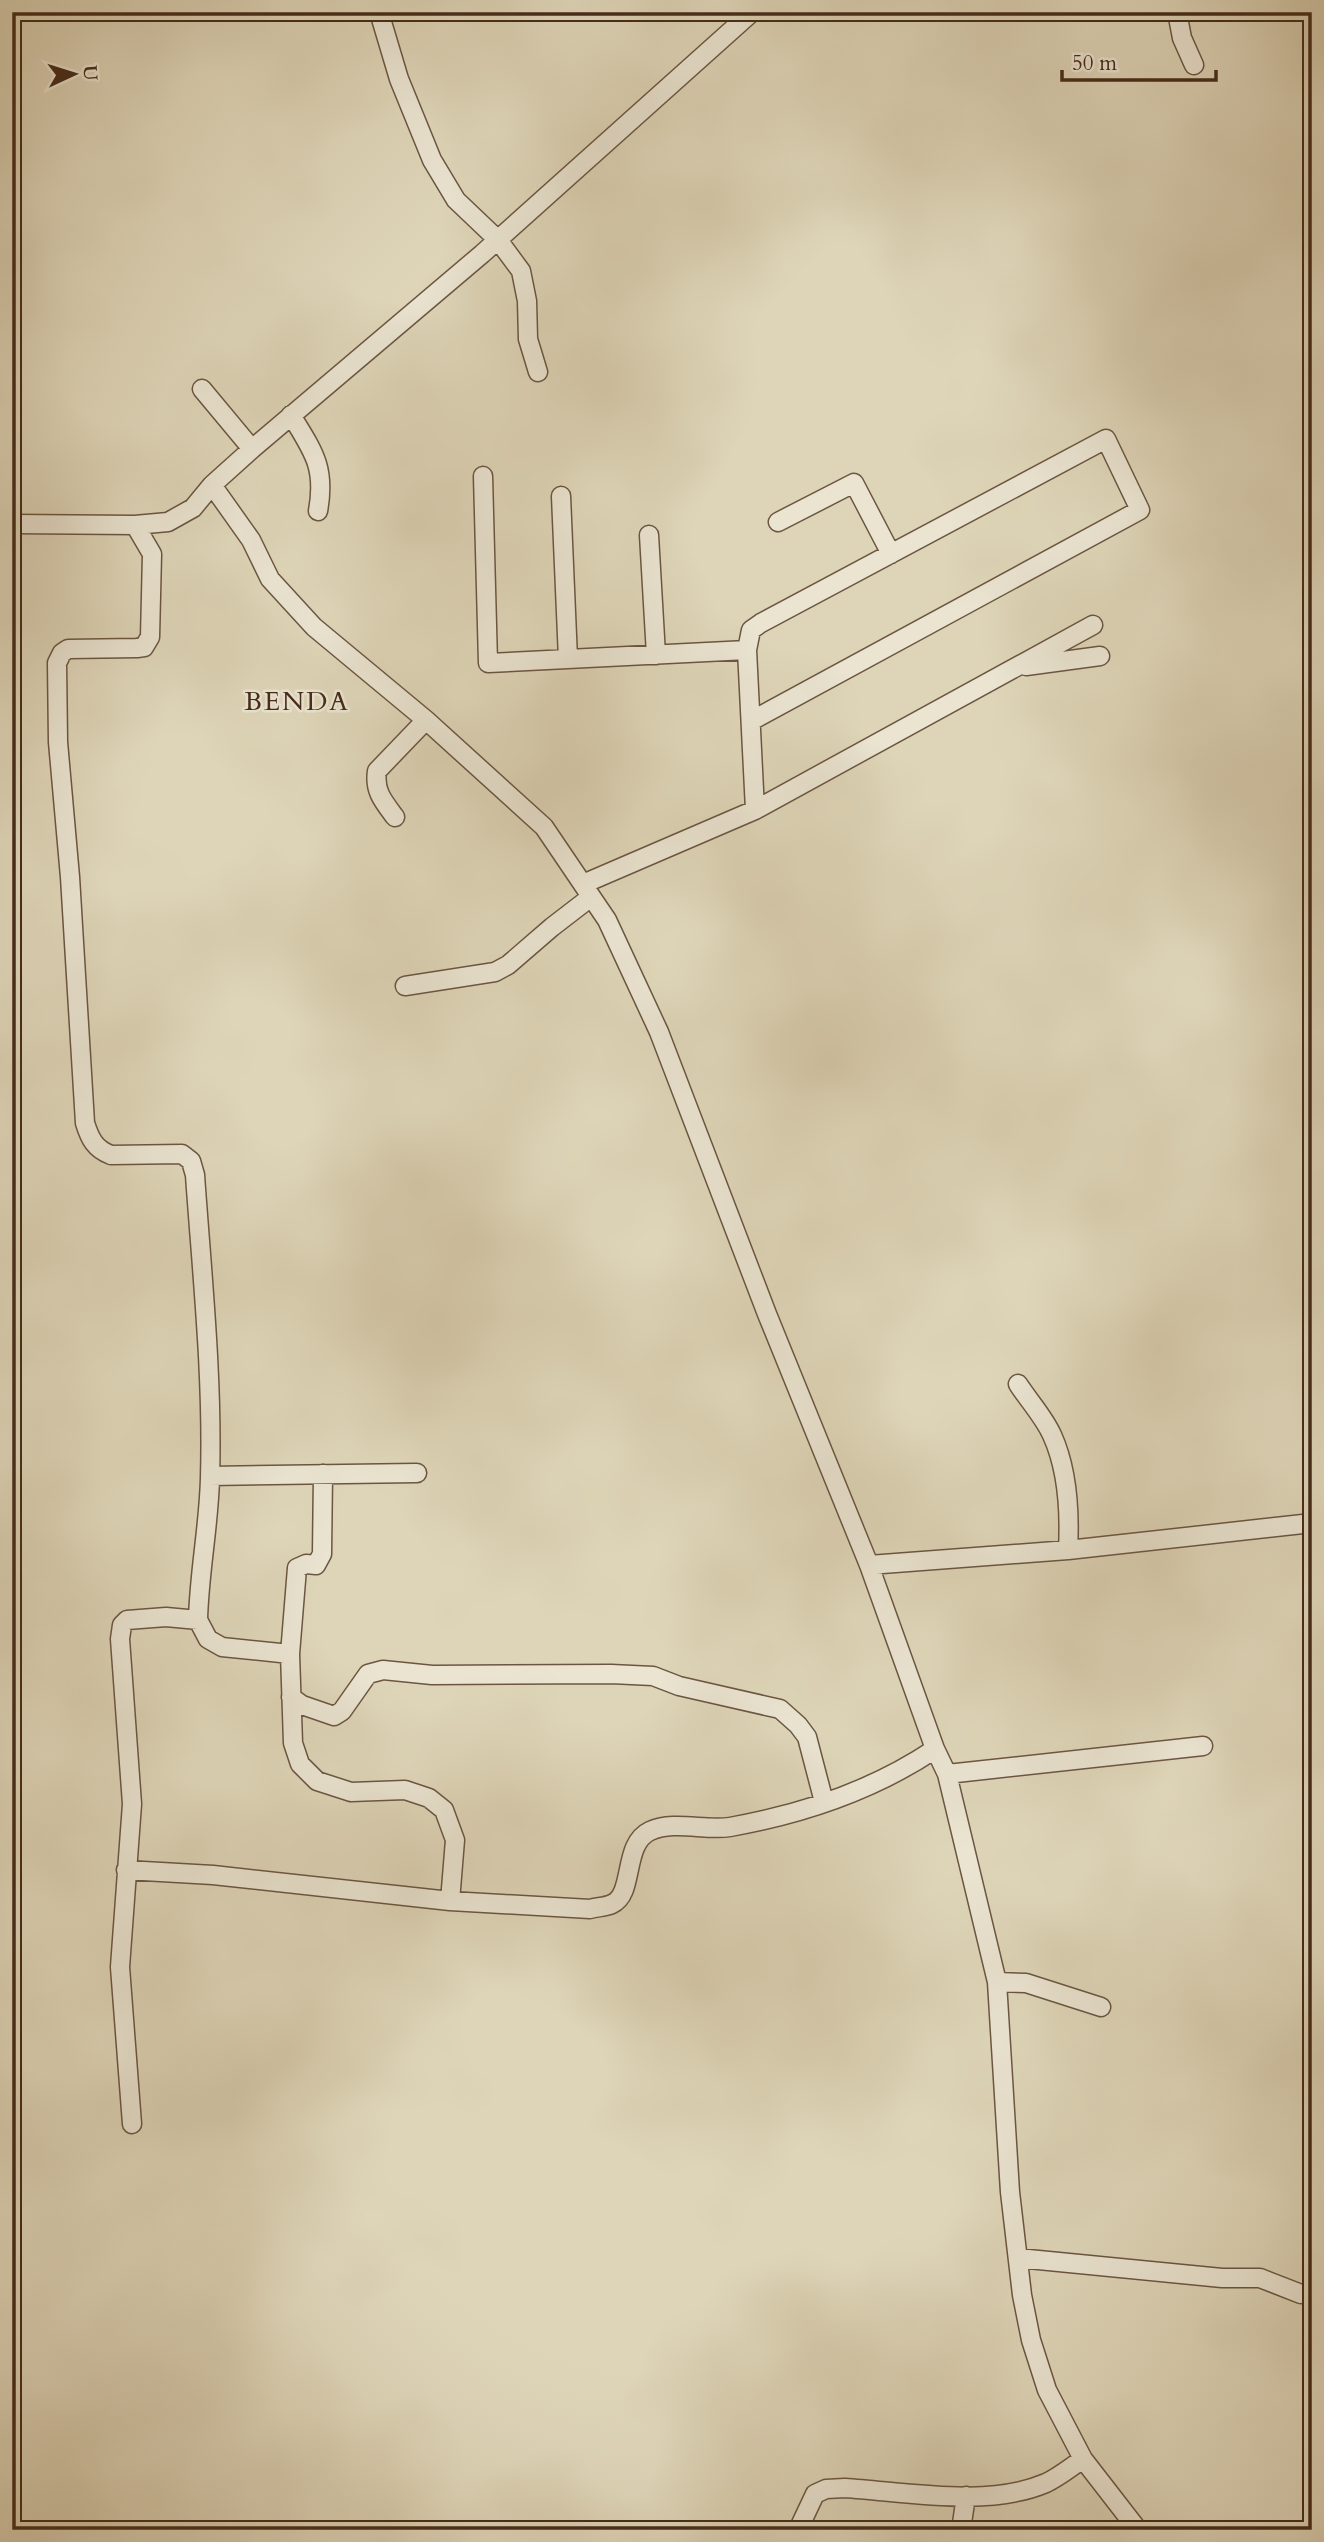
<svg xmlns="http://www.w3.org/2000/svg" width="1324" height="2542" viewBox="0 0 1324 2542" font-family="Cardo,serif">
<rect width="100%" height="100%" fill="#ded5b8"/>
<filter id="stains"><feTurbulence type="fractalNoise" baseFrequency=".00286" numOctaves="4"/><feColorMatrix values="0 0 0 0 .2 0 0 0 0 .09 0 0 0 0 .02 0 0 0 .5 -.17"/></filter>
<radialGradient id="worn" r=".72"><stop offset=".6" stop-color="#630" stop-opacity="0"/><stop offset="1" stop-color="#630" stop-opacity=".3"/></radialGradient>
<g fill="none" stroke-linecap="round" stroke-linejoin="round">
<defs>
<path id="street" d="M379,12L399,79L432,160L456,200L498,240L521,271L527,301L528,339L538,372
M1177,12L1182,38L1194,65
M202,389L252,449
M291,415C313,451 326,467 318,511
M483,476L488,663L747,650
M212,485L252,449L482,254L752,12
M561,496L568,659
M778,522L854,483L891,554
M12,524L135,525L168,522L193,508L212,485L251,540L270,579L314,627L426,720L544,827L607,920L659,1032L767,1314L869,1565L935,1749L947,1774L997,1982L1010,2192L1022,2295L1031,2340L1047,2390L1083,2459L1138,2530
M135,525L152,554L150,637L144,647L137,648L68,649L62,653L57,663L58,742L70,877L85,1123C90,1139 95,1149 111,1155L182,1154L191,1161L195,1175C202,1275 213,1377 210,1478C209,1525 199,1573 198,1620
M649,535L656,655
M1026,666L1100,656
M751,721L1140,510L1106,439L761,623L751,630L747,650L755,810
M395,817C383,801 374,791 377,771L426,720
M583,884L755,810L1093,625
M405,986L495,972L508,965L552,927L591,897
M1018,1384C1029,1401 1044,1417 1052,1435C1068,1470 1070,1512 1068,1550
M323,1474L322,1554L316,1565L306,1564L297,1568L290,1654L293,1743L300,1764L317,1781L351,1792L405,1790L429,1798L444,1810L455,1840L450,1901L590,1909C597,1907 606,1907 612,1904C635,1894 622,1844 650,1831C674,1820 705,1831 730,1827C803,1814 874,1790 935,1749
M210,1476L417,1473
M869,1565L1068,1550L1312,1523
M291,1697L302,1705L334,1716L342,1711L368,1674L383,1670L432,1675L611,1674L653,1676L679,1686L780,1709L798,1725L807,1737L824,1802
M947,1774L1203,1746
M126,1870L213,1875L450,1901
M997,1982L1026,1983L1101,2007
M132,2124L120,1967L132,1804L120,1639L122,1625L127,1620L166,1617L198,1620L208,1639L222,1647L290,1654
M1018,2258L1222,2278H1260L1301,2294
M798,2530L815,2494L826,2489L845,2488C907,2492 988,2508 1046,2483C1059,2477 1071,2467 1083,2459
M961,2530L966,2496"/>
</defs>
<use href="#street" stroke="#6b5642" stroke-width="21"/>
<use href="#street" stroke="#eae4d1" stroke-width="18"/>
</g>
<g text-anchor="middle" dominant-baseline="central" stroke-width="5" stroke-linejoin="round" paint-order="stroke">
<g font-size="26" letter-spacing="2" fill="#452b1a" stroke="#eae4d1">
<text x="297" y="701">BENDA</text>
</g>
</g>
<rect width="1324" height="2542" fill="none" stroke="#ded5b8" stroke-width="42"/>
<rect x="14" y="14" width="1296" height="2514" fill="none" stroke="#452b1a" stroke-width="3.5"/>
<rect x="21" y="21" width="1282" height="2500" fill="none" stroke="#452b1a" stroke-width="2"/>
<g transform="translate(74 74) rotate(86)" stroke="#eae4d1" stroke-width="5" paint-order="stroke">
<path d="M0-5L12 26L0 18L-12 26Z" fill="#452b1a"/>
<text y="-10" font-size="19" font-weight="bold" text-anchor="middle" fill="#452b1a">U</text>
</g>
<path d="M1062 70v10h154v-10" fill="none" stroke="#452b1a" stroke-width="3.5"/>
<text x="1072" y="70" font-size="21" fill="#452b1a" stroke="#eae4d1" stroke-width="5" paint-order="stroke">50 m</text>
<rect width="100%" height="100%" filter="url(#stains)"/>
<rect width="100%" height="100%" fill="url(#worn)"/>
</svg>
